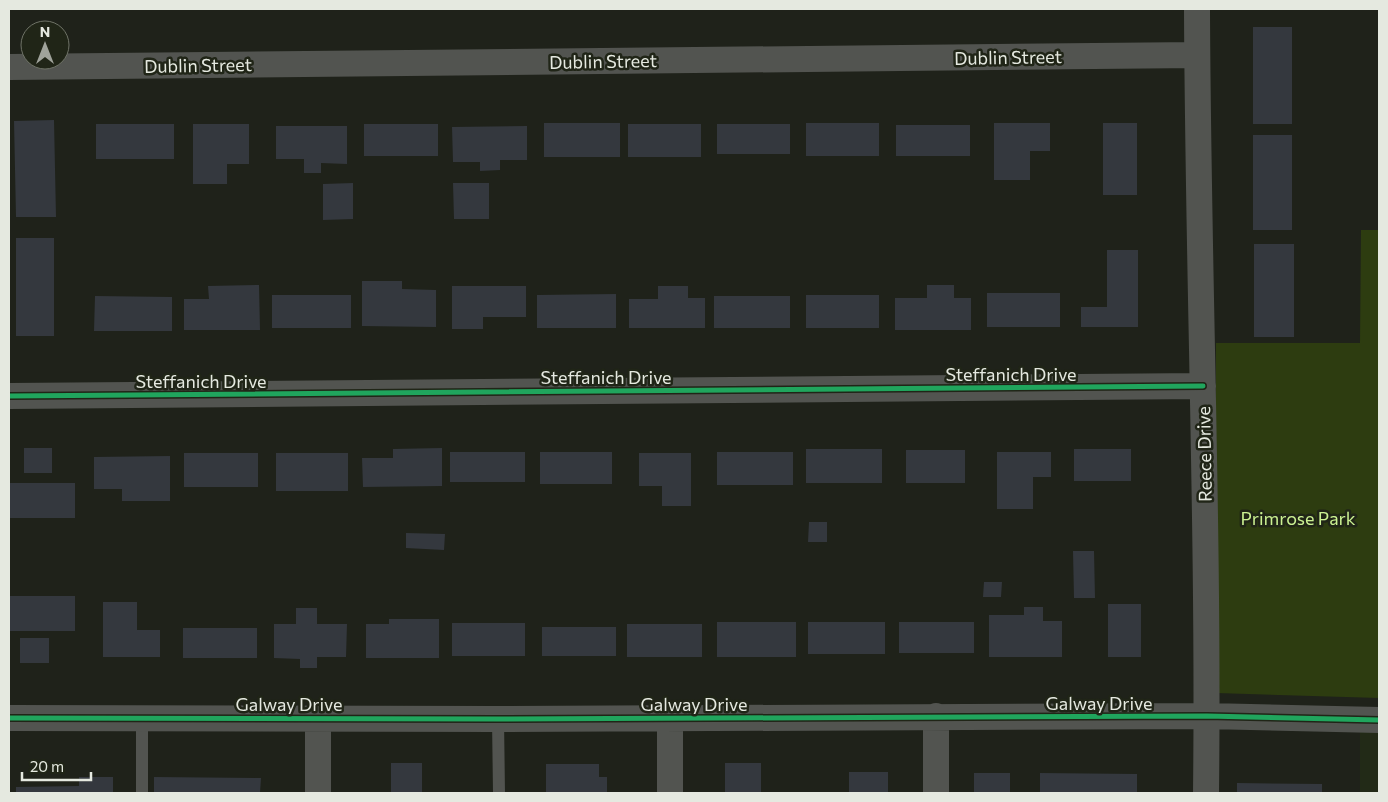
<svg xmlns="http://www.w3.org/2000/svg" width="1388" height="802" viewBox="0 0 1388 802" font-family="Commissioner,sans-serif">
<rect width="100%" height="100%" fill="#1f221a"/>
<path fill="#222a17" d="M1360,720H1379V793H1360Z"/>
<path fill="#2d3c10" d="M1361,230H1379V698L1216,693V343H1360Z"/>
<path fill="#34383e" d="M1253,27H1292V124H1253Z
M54,120L56,217H16L14,121Z
M544,123H620V157H544Z
M806,123H879V156H806Z
M994,123H1050V151H1030V180H994Z
M1103,123H1137V195H1103Z
M96,124H174V159H96Z
M193,124H249V164H227V184H193Z
M364,124H438V156H364Z
M628,124H701V157H628Z
M717,124H790V154H717Z
M896,125H970V156H896Z
M276,126H347V164L321,163V173H304V159H276Z
M527,126V160H500V170L480,171V162H453L452,127Z
M1253,135H1292V230H1253Z
M353,183V219L323,220V184Z
M453,183H489V219H454Z
M16,238H54V336H16Z
M1254,244H1294V337H1254Z
M1107,250H1138V327H1081V307H1107Z
M362,281H402V289L436,290V327L362,326Z
M259,285L260,330H184V299H209L208,286Z
M927,285H954V298H971V330H895V298H927Z
M452,286H526V317H483V329H452Z
M658,286H688V298H705V328H629V299H658Z
M987,293H1060V327H987Z
M616,294V328H537V295Z
M272,295H351V328H272Z
M806,295H879V328H806Z
M95,296L172,297V331H94Z
M714,296H790V328H714Z
M24,448H52V473H24Z
M442,448V486L363,487L362,458H393V449Z
M806,449H882V483H806Z
M1074,449H1131V481H1074Z
M906,450H965V483H906Z
M450,452H525V482H450Z
M540,452H612V484H540Z
M717,452H793V485H717Z
M997,452H1051V477H1033V509H997Z
M184,453H258V487H184Z
M276,453H348V491H276Z
M639,453H691V506H662V486H639Z
M170,456V501H122V489H94V457Z
M9,483H75V518H9Z
M809,522H827V542H808Z
M406,533L445,534L444,550L406,548Z
M1073,551H1094L1095,598H1074Z
M984,582H1002L1001,597H983Z
M9,596H75V631H9Z
M103,602H137V630H160V657H103Z
M1108,604H1141V657H1108Z
M1024,607H1043V621H1062V657H989V615H1024Z
M296,608H317V624H347L346,657H317V668H300V659L274,658V624H296Z
M389,619H439V658H366V624H389Z
M717,622H796V657H717Z
M808,622H885V654H808Z
M899,622H974V653H899Z
M452,623H525V656H452Z
M627,624H702V657H627Z
M542,627H616V656H542Z
M183,628H257V658H183Z
M20,638H49V663H20Z
M391,763H422V793H391Z
M725,763H761V793H725Z
M546,764H599V777H607V793H546Z
M849,772H888V793H849Z
M974,773H1010V793H974Z
M1040,773L1137,774V793H1040Z
M79,777H113V793H16V787L79,786Z
M154,777L261,778L260,793H154Z
M1237,783L1322,784V793H1237Z"/>
<g fill="none" stroke-linecap="round" stroke-linejoin="round">
<path stroke="#525450" stroke-width="12" d="M142,719V793
M498,719L499,793"/>
<path stroke="#525450" stroke-width="26" d="M1197,9C1198,270 1209,532 1206,793
M9,67L1197,55
M9,396L1203,386
M318,717V793
M9,718L498,719L1207,716L1379,720
M670,718V793
M936,793V716"/>
<defs>
<path id="cycleway" d="M9,396L1203,386
M9,718L498,719L1207,716L1379,720"/>
</defs>
<use href="#cycleway" stroke="#202517" stroke-width="8"/>
<use href="#cycleway" stroke="#20a55d" stroke-width="5"/>
</g>
<g text-anchor="middle" dominant-baseline="central" stroke-width="5" stroke-linejoin="round" paint-order="stroke">
<g font-size="18" fill="#e5e9e0" stroke="#202517">
<text transform="translate(1008 57) rotate(-1)">Dublin Street</text>
<text transform="translate(603 61) rotate(-1)">Dublin Street</text>
<text transform="translate(198 65) rotate(-1)">Dublin Street</text>
<text x="1011" y="374">Steffanich Drive</text>
<text x="606" y="377">Steffanich Drive</text>
<text x="201" y="381">Steffanich Drive</text>
<text transform="translate(1204 454) rotate(-91)">Reece Drive</text>
<text x="1099" y="703">Galway Drive</text>
<text x="289" y="704">Galway Drive</text>
<text x="694" y="704">Galway Drive</text>
</g>
<g font-size="18" fill="#cbf192" stroke="#202517">
<text x="1298" y="518">Primrose Park</text>
</g>
</g>
<rect width="1388" height="802" fill="none" stroke="#e5e9e0" stroke-width="20"/>
<g transform="translate(45 45)"><circle r="24" fill="#202517" stroke="#6f7367"/>
<path d="M0-4L9 19L0 12L-9 19Z" fill="#a0a39b"/>
<text y="-8" font-size="14" font-weight="bold" text-anchor="middle" fill="#e5e9e0">N</text>
</g>
<path d="M22 772v8h69v-8" fill="none" stroke="#e5e9e0" stroke-width="2.5"/>
<text x="30" y="772" font-size="15" fill="#e5e9e0" stroke="#202517" stroke-width="4" paint-order="stroke">20 m</text>
</svg>
